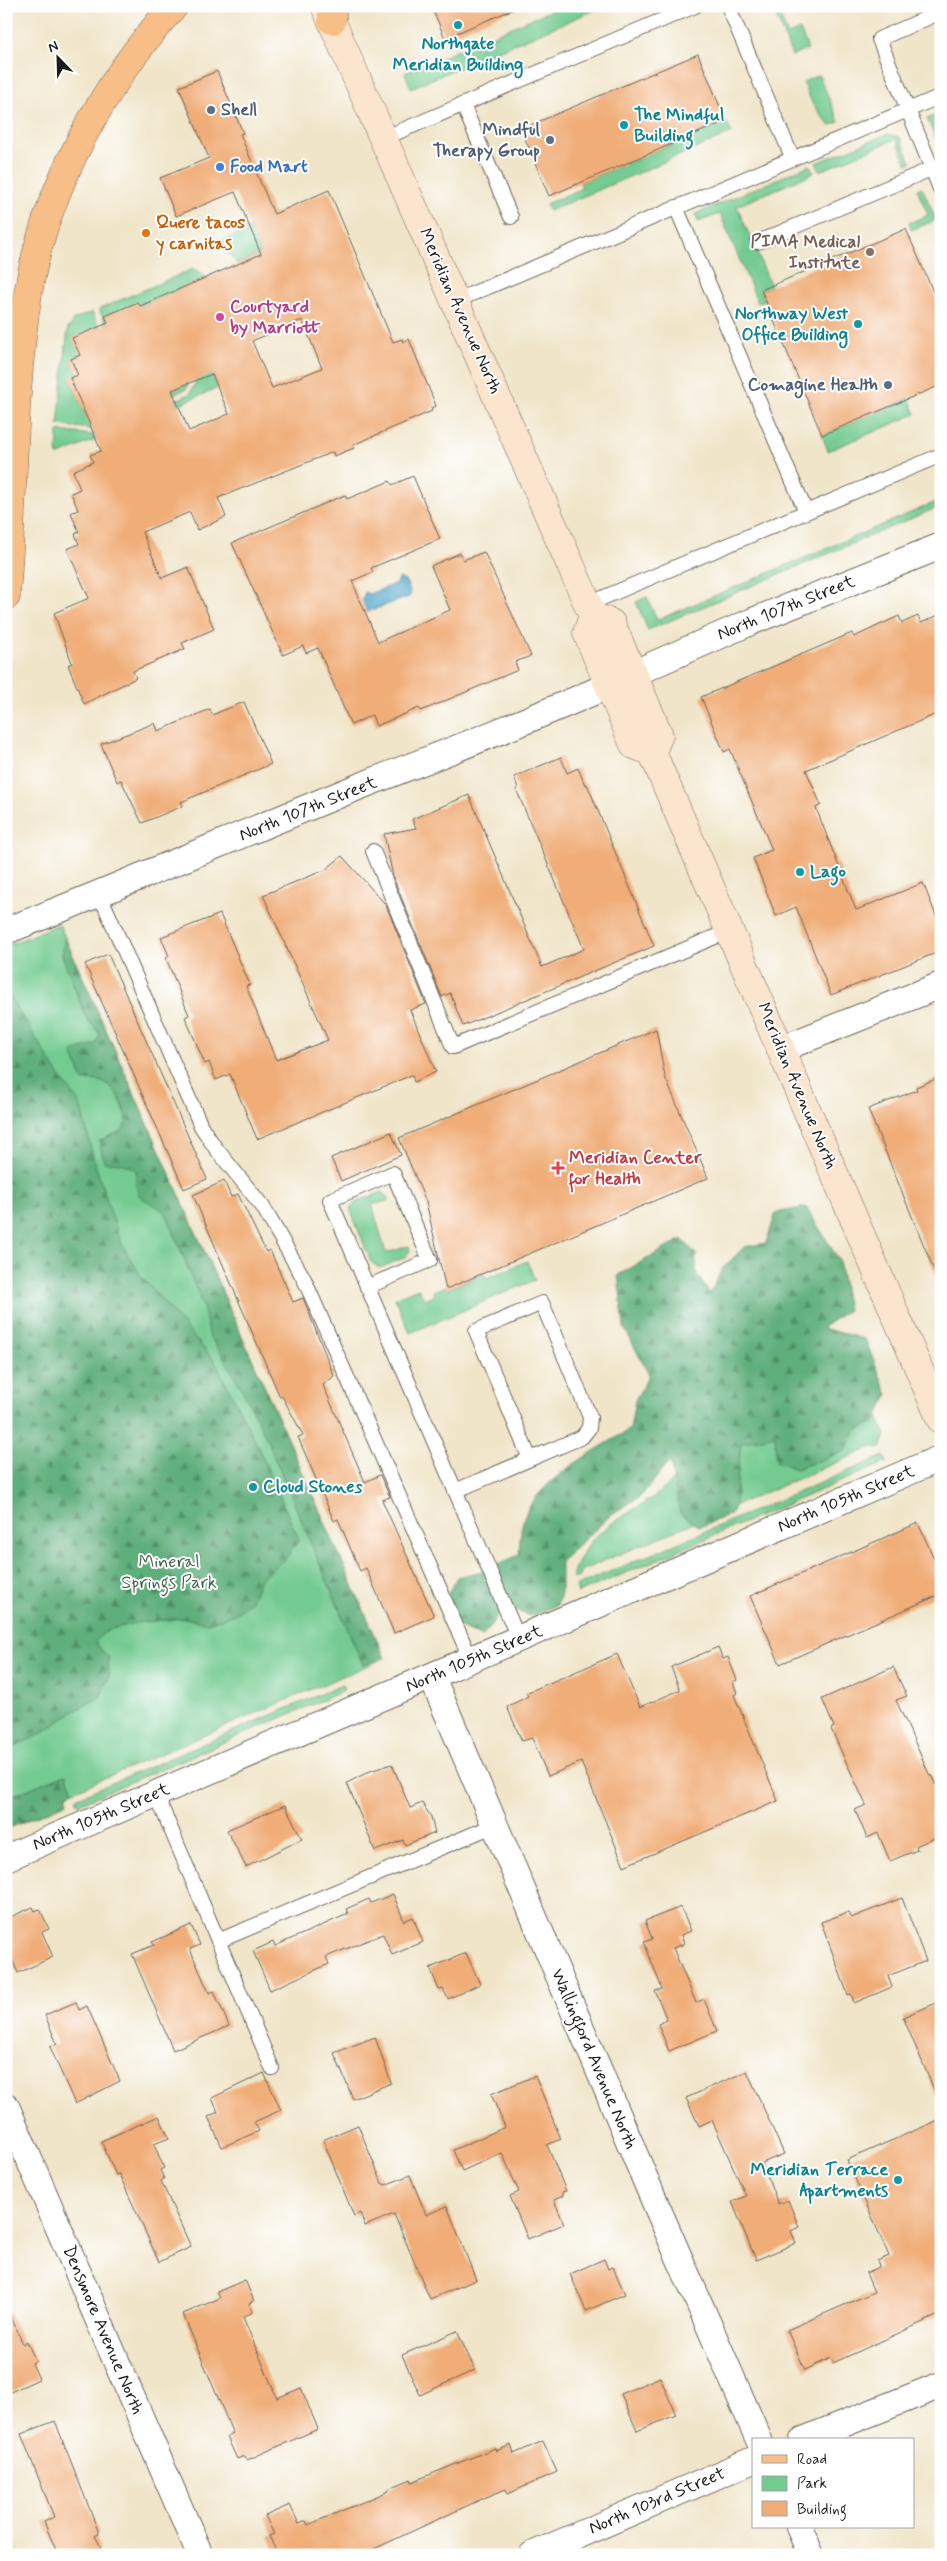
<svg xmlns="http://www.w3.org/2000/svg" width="947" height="2561" viewBox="0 0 947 2561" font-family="Mynerve,sans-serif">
<defs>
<pattern id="forest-firs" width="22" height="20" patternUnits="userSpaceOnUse" patternTransform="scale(1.25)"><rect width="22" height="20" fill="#5eaf7b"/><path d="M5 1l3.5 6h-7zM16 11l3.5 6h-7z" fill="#4d8e64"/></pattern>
<pattern id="water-ripples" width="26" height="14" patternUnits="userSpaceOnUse" patternTransform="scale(1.25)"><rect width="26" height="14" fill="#4da5ca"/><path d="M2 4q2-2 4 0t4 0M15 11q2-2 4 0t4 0" fill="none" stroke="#3f86a3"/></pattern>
</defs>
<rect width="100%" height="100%" fill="#fff"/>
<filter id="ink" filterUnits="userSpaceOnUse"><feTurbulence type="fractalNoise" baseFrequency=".02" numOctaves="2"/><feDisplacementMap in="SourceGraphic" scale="10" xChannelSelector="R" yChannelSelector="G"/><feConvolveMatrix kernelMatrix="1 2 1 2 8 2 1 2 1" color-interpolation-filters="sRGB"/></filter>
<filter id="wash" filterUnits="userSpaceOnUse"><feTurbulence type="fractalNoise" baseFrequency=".0096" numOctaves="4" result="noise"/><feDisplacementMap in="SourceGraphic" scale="20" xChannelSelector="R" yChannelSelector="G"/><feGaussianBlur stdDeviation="1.12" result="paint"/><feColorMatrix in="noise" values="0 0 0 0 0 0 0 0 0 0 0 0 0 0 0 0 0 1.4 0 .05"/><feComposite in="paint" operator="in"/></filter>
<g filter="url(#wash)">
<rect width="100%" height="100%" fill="#f0e5c9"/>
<path fill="#73cb91" stroke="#487456" d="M561,6H604L411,88L405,73Z
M772,6H776L788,35L800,30L808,49L792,56Z
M819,75L839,122L830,126L813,105L803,82Z
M934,116L941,132V150L927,119Z
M726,121L732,133L549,211L546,204L582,188L580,183Z
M887,134L900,137L911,162L907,164L896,139L820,171L816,163Z
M810,165L814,173L737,206L771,286L761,290L765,300L758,303L720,214L698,222L695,214Z
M922,187L936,220L911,230L909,223L928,215L917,189Z
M250,227L261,254L237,264L231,256L222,248V241Z
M193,269L202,273L205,278L140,306L105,316L108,323L106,324L99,309Z
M92,312L99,327L73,338L80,355L71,359L78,375L70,379L90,425L178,388L200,359L186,389L91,429L58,425L68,327H71L73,320Z
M206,361L218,388L57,456L58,431L92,435L190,394Z
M909,398L916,414L828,451L822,435Z
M941,500V506L648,630L636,602L647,597L657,620Z
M59,924L385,1658L67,1794V1801L65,1804L6,1829V946Z
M382,1192L390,1200L372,1205L386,1253L409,1246L410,1251L404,1258L379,1268L371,1262L350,1209L356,1202Z
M527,1261L535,1280L410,1333L395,1298L418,1288L424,1299L434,1295L433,1291L445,1286L447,1289L484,1274L486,1278Z
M852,1357L886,1435L881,1448L873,1447L580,1571L579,1577L573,1579C572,1572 575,1567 578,1561C596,1525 630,1515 660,1492C666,1488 671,1481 677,1476Z
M884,1456L887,1462L578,1593L576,1586Z
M342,1685L344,1691L79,1804L76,1798Z"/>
<path fill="url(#forest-firs)" stroke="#3d664c" d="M65,938L384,1656L363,1665L264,1433L243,1391L222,1354L210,1337L203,1307L167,1215C150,1196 131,1205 137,1172C127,1163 117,1162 104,1162L99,1141L123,1130L127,1120C120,1095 113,1077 83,1081L72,1052L96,1044L100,1034L86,1018L62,955Z
M6,991L64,1083L79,1100L95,1164L121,1243L141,1276L214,1360L254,1438L299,1540L286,1558L260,1579L251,1601L235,1614L208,1623L184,1618L136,1623L107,1630L95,1642L108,1657L109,1677L100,1697L71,1713L41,1734L6,1751Z
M806,1207L839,1260L848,1310L822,1328L865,1339L888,1395L875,1422L856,1430L845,1451L796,1469L776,1461L775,1435L741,1443L735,1504L731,1514L700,1527L680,1513L670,1461L641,1496L612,1514L561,1561V1593L557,1605L531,1616L504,1607L482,1637L452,1623L444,1602L457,1577L482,1571L519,1555C520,1541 520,1526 526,1513C543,1477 597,1450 630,1429L635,1400L649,1375L624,1327L618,1275L682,1239L696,1254V1273L710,1294L722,1269L744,1247L766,1243L776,1213Z
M66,1774L73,1791L66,1794L67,1801L65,1804L6,1829V1798Z"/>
<path fill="url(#water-ripples)" stroke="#346073" d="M399,578L406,581L411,594L409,597L367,612L362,600L365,592L369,594L397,583Z"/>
<g id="blocks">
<path fill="#f0ad78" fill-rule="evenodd" d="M431,6H521L445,38Z
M698,54L726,121L549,196L521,129Z
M217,71L243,133L240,134L274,214L329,190L393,342L402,339L403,342L409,339L436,406L431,408L432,411L353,445L354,448L334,456L333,452L218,498L226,517L197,530L190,512L142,532L162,578L188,567L214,629L182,643L185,649L133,671L136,678L84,704L68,665L72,663L54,613L89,598L67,549L79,544L75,534L79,532L71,513L78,510L71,493L80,489L73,471L93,462L90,455L101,451L70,378L78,375L71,359L80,355L72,338L108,323L105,316L138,302L140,306L261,254L235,192L176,216L160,178L209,158L179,87ZM302,320L322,368L272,388L252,341ZM212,374L229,414L189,431L172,390Z
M906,229L941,310V385L822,435L761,290Z
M413,476L440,539L371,568L373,572L352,581L378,642L450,610L431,566L460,553L463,560L484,552L531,656L515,662L518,670L421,711L419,708L376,726L372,715L351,725L318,648L306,653L303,646L283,655L232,543L345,495L347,499L390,481L392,485Z
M941,614V712L806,770L821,805L816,808L856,910L923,883L941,928V951L831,995L796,907L776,916L753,858L772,850L730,749L724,752L701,697L852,633L854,637L899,616L902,623L918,616L921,623Z
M244,702L271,764L181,802L183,806L142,823L121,780L117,782L101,744L155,723L158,731L210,709L212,715Z
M561,757L567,773L578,768L585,785L587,784L654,946L463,1026L450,993L442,997L393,877L384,834L416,828L412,819L469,795L542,967L584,949L516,789L518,788L514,777Z
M342,856L386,905L426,1004L410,1010L436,1072L414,1082L412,1075L257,1139L230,1074L216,1080L209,1062L205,1064L185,1017L189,1015L166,958L169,956L161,937L220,914L250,985L246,986L276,1060L328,1040L263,895L325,870Z
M108,954L207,1179L184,1189L85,964Z
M656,1029L665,1077L708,1178L446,1289L426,1202L399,1138Z
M941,1077V1285H940L868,1109L917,1090L916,1087Z
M391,1132L401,1155L341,1181L331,1158Z
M224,1181L231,1197L238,1194L266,1252L270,1250L293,1302L303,1298L334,1376L323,1385L365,1482L380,1475L390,1497L382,1500L434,1616L394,1633L366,1568L360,1571L338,1519L334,1521L298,1437L303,1435L282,1396L280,1397L193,1195Z
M918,1523L941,1574V1594L780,1664L750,1596Z
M718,1647L723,1659L728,1657L737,1680L733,1682L737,1693L734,1695L778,1801L624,1866L581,1762L548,1776L532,1738L522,1741L507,1707L528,1696L526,1693L617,1654L640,1707L680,1690L671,1667Z
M893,1667L907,1696L896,1700L930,1776L932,1775L941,1794V1835L916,1846L917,1850L890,1861L878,1833L867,1838L855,1810L866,1805L831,1729L834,1727L822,1699Z
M392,1764L410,1808L422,1803L431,1817L435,1833L405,1845L403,1840L375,1851L347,1783L370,1771Z
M285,1805L302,1839L246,1867L227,1830Z
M393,1894L404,1921L413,1917L423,1942L392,1955L383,1934L326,1957L329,1964L270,1990L253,1951L273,1942L275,1946L348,1914L346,1909L369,1899L371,1903Z
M902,1898L926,1961L888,1976L892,1987L854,2003L851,1994L848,1995L821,1922L849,1912L851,1918Z
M33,1907L35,1911L40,1909L49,1929L42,1932L53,1957L18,1973L6,1946V1919Z
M681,1907L691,1931L681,1935L684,1944L673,1948L696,2003L704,1999L717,2031L669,2051L658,2024L667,2020L655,1991L662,1989L644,1942L652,1939L645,1921Z
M191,1925L200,1945L190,1949L209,1993L214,1991L229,2026L173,2050L132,1954L154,1945L152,1942Z
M466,1953L480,1984L448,1999L443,1989L439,1990L430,1968Z
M941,2001V2106L903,2017Z
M76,2002L79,2010L87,2006L120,2081L75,2104L50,2047L57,2044L45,2015Z
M375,2037L391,2083L353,2099L334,2053Z
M747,2071L784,2154L762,2163L778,2204L788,2200L799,2227L791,2231L796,2243L756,2260L732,2202L746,2196L712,2120L699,2126L686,2098Z
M264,2073L281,2110L254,2122L259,2131L222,2147L208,2117L218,2112L212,2098Z
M535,2076L561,2139L547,2145L566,2191L562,2192L563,2196L554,2200L564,2224L528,2239L510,2196L519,2192L502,2153L462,2171L453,2150L505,2127L491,2094Z
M159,2116L169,2138L154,2144L164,2168L160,2170L164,2179L161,2181L191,2247L159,2262L119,2174L116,2175L101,2141Z
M941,2119V2314L833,2363L831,2358L805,2370L787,2330L874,2292L866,2273L879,2267L877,2261L889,2256L847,2160Z
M358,2125L382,2183L385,2185L410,2175L426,2215L447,2206L476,2280L430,2299L394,2214L365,2226L360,2213L354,2216L323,2140Z
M604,2259L608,2269L613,2267L625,2294L586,2311L570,2274Z
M245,2280L254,2301L249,2303L253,2312L243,2317L277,2398L301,2388L318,2429L247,2460L245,2456L237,2459L227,2437L233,2434L183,2314L220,2298L217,2292Z
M6,2306L23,2344L27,2342L36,2361L32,2363L39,2379L6,2394Z
M457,2331L475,2370L420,2395L402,2355Z
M660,2377L676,2415L637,2431L621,2394Z
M55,2421L99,2533L95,2535L101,2548L84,2555H58L44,2522L54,2517L21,2434Z
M543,2441L557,2472L508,2494L506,2489L484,2498L361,2555H278L269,2536L274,2534L265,2516L290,2505L299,2524L306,2521L308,2525L389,2491L388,2489L411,2479L412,2482L495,2448L496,2451L511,2445L514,2454Z"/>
</g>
</g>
<g filter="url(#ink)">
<use href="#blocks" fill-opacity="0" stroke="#666259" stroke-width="1"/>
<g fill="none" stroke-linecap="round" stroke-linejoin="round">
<defs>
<path id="lane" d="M728,6L792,157
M941,12L879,39L941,191
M463,105L511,217
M384,138L695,6
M676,207L806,512
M758,242L931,169
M455,301L941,96
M588,604L941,455
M373,851L453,1047L729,931
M100,895L201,1126L214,1146L263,1207L304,1279L471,1660
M367,1287L430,1260L393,1173L330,1200C393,1347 457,1493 519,1640
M455,1491L582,1437L589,1428L590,1417L542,1303L476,1331L530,1459
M156,1794L272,2068
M218,1941L495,1825"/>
<path id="street" d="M632,674L753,621L941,546
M6,931C123,885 237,836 353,789C439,755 525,723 609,685
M781,1049L941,985
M432,1677L657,2207L759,2440
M6,1858L941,1458
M6,2106L200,2555
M803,2440L941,2385
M799,2527L811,2555
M532,2555L753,2460"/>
<path id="secondary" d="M325,6L593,616L587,633L634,745L652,752L941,1420
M593,616L611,623L659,735L652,752"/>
<path id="primary" d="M332,6V20
M6,596C14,496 12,393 28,293C45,190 104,82 174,6"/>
</defs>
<use href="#lane" stroke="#666259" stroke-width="16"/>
<use href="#street" stroke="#666259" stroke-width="28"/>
<use href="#secondary" stroke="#666259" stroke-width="29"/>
<use href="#primary" stroke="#666259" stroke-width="29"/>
<use href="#lane" stroke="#fff" stroke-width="14"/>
<use href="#street" stroke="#fff" stroke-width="26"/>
<use href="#secondary" stroke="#fce5cf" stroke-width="28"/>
<use href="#primary" stroke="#f7be88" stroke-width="28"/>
</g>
</g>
<g fill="#0f9aa8" stroke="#fff" stroke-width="2">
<circle cx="458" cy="25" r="5"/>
<circle cx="624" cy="125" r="5"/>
<circle cx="858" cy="324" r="5"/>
<circle cx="800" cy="872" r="5"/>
<circle cx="253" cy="1487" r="5"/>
<circle cx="898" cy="2180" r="5"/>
</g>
<g fill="#5c6f8a" stroke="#fff" stroke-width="2">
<circle cx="211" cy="110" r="5"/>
<circle cx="550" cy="140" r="5"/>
<circle cx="888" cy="385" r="5"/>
</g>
<circle fill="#3f7fe0" stroke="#fff" stroke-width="2" cx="220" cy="167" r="5"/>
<circle fill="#e8710a" stroke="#fff" stroke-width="2" cx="146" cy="233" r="5"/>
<circle fill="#8d6e63" stroke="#fff" stroke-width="2" cx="870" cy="252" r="5"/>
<circle fill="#d1479c" stroke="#fff" stroke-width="2" cx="220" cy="317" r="5"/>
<path fill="#e0444e" stroke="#fff" stroke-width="2" d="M555.5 1160.5h5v5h5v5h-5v5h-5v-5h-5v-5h5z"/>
<g text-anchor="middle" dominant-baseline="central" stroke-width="4" stroke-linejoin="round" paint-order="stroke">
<g font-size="18" font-weight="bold" fill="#0d838f" stroke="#fff" text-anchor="start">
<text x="458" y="44" text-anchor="middle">Northgate<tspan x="458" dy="21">Meridian Building</tspan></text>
<text x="634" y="115">The Mindful<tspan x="634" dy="21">Building</tspan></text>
<text x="848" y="314" text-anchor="end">Northway West<tspan x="848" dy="21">Office Building</tspan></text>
<text x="810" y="872">Lago</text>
<text x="263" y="1487">Cloud Stones</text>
<text x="888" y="2170" text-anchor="end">Meridian Terrace<tspan x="888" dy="21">Apartments</tspan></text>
</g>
<g font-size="18" font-weight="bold" fill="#4e5e75" stroke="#fff" text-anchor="end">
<text x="221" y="110" text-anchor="start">Shell</text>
<text x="540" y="130">Mindful<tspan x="540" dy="21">Therapy Group</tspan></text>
<text x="878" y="385">Comagine Health</text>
</g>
<g font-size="18" font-weight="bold" fill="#366cbe" stroke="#fff" text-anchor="start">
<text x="230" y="167">Food Mart</text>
</g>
<g font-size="18" font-weight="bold" fill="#c56008" stroke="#fff" text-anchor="start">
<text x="156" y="223">Quere tacos<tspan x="156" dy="21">y carnitas</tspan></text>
</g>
<g font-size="18" font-weight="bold" fill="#785e54" stroke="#fff" text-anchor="end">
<text x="860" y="242">PIMA Medical<tspan x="860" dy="21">Institute</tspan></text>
</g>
<g font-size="18" font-weight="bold" fill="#b23c85" stroke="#fff" text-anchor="start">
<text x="230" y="307">Courtyard<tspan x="230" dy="21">by Marriott</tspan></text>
</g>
<g font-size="18" fill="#1c1c1c" stroke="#fff">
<text transform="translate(460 311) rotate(66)">Meridian Avenue North</text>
<text transform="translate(786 608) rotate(-22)">North 107th Street</text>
<text transform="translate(308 809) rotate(-22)">North 107th Street</text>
<text transform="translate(797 1086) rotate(67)">Meridian Avenue North</text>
<text transform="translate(846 1499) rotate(-23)">North 105th Street</text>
<text transform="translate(474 1659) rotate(-23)">North 105th Street</text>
<text transform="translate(101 1817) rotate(-23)">North 105th Street</text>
<text transform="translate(594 2059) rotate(67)">Wallingford Avenue North</text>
<text transform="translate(103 2330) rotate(67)">Densmore Avenue North</text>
<text transform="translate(657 2501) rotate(-23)">North 103rd Street</text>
</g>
<g font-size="18" font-weight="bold" fill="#be3a42" stroke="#fff" text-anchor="start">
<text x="569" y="1158">Meridian Center<tspan x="569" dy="21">for Health</tspan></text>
</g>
<g font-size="18" fill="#3f624b" stroke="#fff">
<text x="169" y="1562">Mineral<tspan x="169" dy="21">Springs Park</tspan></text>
</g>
</g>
<rect width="947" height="2561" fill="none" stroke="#fff" stroke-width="25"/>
<rect x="752" y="2438" width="162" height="90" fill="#ffffff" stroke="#a4a4a4"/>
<rect x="762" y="2455" width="25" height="8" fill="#f7be88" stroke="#a4a4a4"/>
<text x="797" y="2464" font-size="15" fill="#1c1c1c">Road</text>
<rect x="762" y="2476" width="25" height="15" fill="#73cb91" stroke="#a4a4a4"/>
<text x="797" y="2488" font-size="15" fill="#1c1c1c">Park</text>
<rect x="762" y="2501" width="25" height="15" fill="#f0ad78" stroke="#a4a4a4"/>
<text x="797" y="2514" font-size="15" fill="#1c1c1c">Building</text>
<g transform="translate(58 58) rotate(337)" stroke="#ffffff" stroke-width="4" paint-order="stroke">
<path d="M0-4L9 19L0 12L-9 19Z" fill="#1c1c1c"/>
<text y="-8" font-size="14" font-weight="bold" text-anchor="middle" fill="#1c1c1c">N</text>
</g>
</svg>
